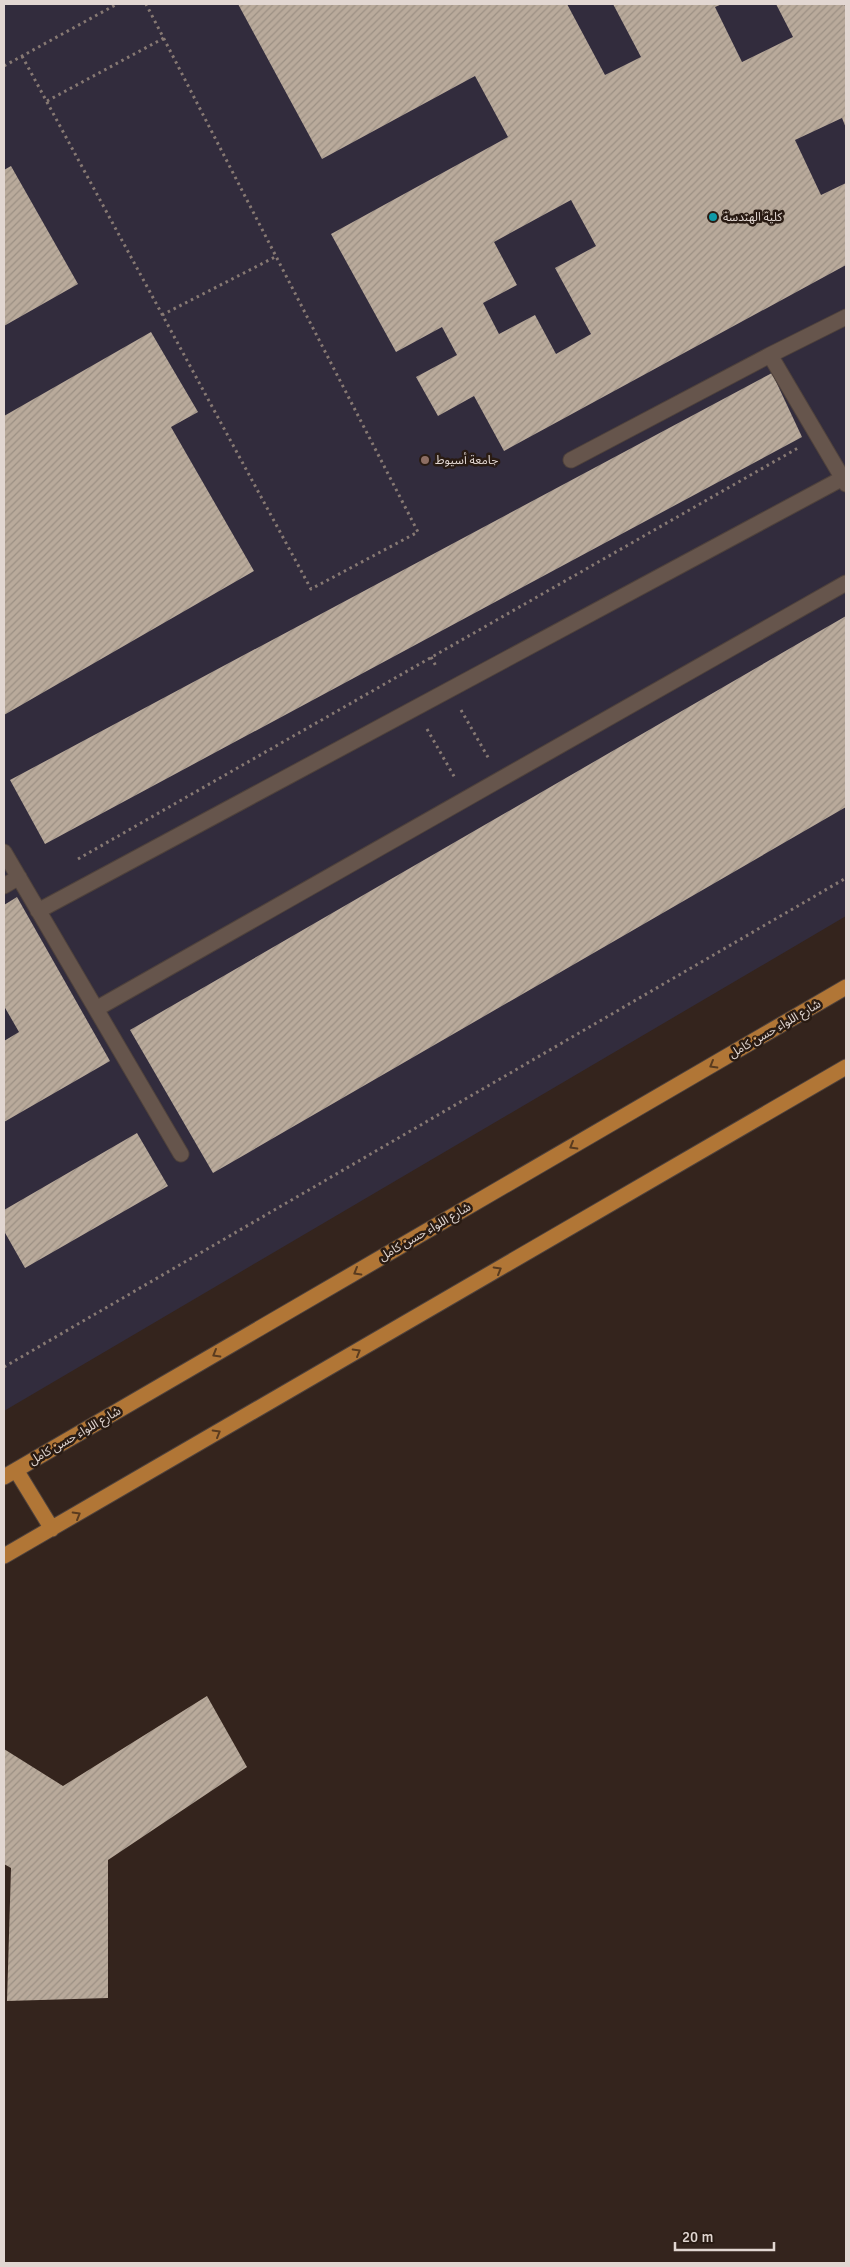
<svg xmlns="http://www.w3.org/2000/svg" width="850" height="2267" viewBox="0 0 850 2267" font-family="Signika,'Noto Sans Arabic',sans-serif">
<defs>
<pattern id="building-hatch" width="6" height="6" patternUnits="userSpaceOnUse" patternTransform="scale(1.25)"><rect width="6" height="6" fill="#b9aa9b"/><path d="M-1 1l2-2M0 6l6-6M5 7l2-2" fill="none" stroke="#9c9084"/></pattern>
</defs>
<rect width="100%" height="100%" fill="#34241d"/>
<path fill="#322c3d" d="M4,4H846V916L4,1411Z"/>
<path fill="url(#building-hatch)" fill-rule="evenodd" d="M238,4H567L605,75L641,57L613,4H722L715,7L742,62L793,37L776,4H844L846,8V128L842,118L795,140L821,195L846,183V265L504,451L474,396L438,416L416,377L457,355L442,327L396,352L331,234L508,137L475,76L322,159ZM571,200L596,246L555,268L591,334L556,354L535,315L499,334L483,303L517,285L494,242Z
M11,166L78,284L4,326V170Z
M151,332L198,412L171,427L254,571L4,715V416Z
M772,373L802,437L45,844L10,780Z
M846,616V807L213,1173L130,1030Z
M17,897L110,1061L4,1122V1041L19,1032L4,1006V905Z
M137,1133L168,1186L25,1268L4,1231V1210Z
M207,1696L247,1767L108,1860V1998L7,2001L11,1868L4,1864V1749L63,1786Z"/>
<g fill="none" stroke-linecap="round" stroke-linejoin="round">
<defs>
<path id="minor" d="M770,355L846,484
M571,460L770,355L846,317
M4,852L181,1154
M4,886L19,877
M38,911L843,478
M96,1009L846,583"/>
<path id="major" d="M16,1470L52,1529
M4,1477L846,987
M4,1556L846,1067"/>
</defs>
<use href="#minor" stroke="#4f423c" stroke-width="17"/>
<use href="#major" stroke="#4f423c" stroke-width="17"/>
<path stroke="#877973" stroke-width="3" stroke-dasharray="2.5 4" stroke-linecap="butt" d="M22,56L311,589L418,532L146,4
M4,66L117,4
M47,101L164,38
M162,315L277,256
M431,657L437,668
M461,710L489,759
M427,729L455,778
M78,859L798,448
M4,1367L846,878"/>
<use href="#minor" stroke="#66554c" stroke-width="15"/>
<use href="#major" stroke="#b17636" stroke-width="15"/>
</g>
<defs><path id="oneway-chevron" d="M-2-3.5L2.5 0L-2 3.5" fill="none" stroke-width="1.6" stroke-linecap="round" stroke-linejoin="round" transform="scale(1.25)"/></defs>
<g stroke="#593b1f">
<use href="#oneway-chevron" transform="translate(713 1065) rotate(150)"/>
<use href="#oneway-chevron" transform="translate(573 1146) rotate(150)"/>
<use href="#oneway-chevron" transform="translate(498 1270) rotate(-30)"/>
<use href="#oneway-chevron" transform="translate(357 1272) rotate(150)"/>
<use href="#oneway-chevron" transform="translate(357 1352) rotate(-30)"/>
<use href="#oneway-chevron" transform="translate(216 1354) rotate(150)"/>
<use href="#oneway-chevron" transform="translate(217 1433) rotate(-30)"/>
<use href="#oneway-chevron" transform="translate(77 1515) rotate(-30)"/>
</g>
<circle fill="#0f9aa8" stroke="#291b13" stroke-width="2" cx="713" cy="217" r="5"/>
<circle fill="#8d6e63" stroke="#291b13" stroke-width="2" cx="425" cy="460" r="5"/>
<g text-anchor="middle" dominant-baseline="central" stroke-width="5" stroke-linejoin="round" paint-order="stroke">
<g font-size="12" fill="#e2d7d2" stroke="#291b13" text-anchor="start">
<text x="723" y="217">كلية الهندسة</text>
<text x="435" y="460">جامعة أسيوط</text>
</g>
<g font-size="12" fill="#e2d7d2" stroke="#291b13">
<text transform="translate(775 1029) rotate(-30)">شارع اللواء حسن كامل</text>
<text transform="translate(425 1232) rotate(-30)">شارع اللواء حسن كامل</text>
<text transform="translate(75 1436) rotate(-30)">شارع اللواء حسن كامل</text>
</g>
</g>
<rect width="850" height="2267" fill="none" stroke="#e2d7d2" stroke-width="10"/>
<path d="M675 2242v8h99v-8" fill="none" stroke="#e2d7d2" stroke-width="2.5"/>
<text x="682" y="2242" font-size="15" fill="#e2d7d2" stroke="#291b13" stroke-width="4" paint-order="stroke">20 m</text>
</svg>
